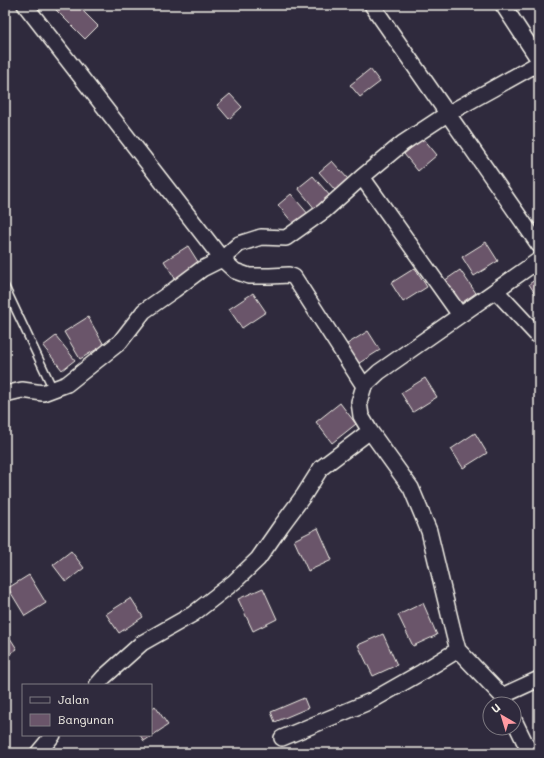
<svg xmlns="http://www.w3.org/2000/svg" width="544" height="758" viewBox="0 0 544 758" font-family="Mali,sans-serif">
<rect width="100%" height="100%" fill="#2f2a3d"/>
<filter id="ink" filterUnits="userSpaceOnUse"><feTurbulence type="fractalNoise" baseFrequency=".025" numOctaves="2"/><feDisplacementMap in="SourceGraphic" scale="8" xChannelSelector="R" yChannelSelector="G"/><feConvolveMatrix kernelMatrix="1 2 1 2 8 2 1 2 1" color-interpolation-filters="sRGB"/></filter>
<g filter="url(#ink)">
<path fill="#6a556a" stroke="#f4f1e8" d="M57,5H77L98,26L85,39L54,8Z
M370,69L380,82L360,97L350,85Z
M230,94L242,107L229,119L217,105Z
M423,138L437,155L418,171L404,154Z
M332,161L348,179L335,190L319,172Z
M313,176L330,196L315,209L298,188Z
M291,194L309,215L296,227L278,205Z
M486,242L498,261L474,276L462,257Z
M188,246L200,265L176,280L164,261Z
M415,268L427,287L403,302L391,283Z
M460,270L476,293L457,306L441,283Z
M539,277V300L529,284Z
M253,293L266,312L242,328L229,309Z
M88,317L104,345L80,359L64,332Z
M368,331L380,350L356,365L344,346Z
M56,336L75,360L62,370L43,346Z
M425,378L437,397L413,412L401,393Z
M340,403L356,424L332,443L316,422Z
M475,433L487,453L463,468L451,449Z
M318,528L332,560L308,571L294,540Z
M71,551L84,568L66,582L53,565Z
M29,575L46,603L25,616L8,588Z
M263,588L277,619L253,631L238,599Z
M131,598L143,617L119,633L106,614Z
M423,603L437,635L413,646L398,615Z
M5,630L17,649L8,655L5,651Z
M383,634L397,665L373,676L358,645Z
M304,698L308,708L275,722L271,712Z
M155,706L168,725L144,741L140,735H151V709Z"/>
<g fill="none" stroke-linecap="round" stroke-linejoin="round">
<defs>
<path id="service" d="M5,287L53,389"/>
<path id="minor" d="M25,5L222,259L235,271L249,276H270L289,275L294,277L364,386
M372,5L539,245
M503,5L539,60
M362,177L460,315
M496,291L539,337
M5,394L22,390L43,393L67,384L120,342L144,311L174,290L202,269L222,259L239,244L261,237L286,238L324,211L362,177L403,143L447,114L539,63
M458,650L502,696L506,704
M97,685L104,677L142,643L193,614L234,582L258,559L281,526L304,495L321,468L370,431
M502,696L539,679
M514,720L530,753
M282,738L371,701L422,672L458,650L454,635L429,531L411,488L370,431L361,416L359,402L364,386L379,372L539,260
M38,753L53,735"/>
</defs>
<use href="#service" stroke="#f4f1e8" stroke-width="10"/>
<use href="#minor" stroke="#f4f1e8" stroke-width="18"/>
<use href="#service" stroke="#2f2a3d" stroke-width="7"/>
<use href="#minor" stroke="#2f2a3d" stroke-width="15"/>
</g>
</g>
<rect width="544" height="758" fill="none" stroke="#2f2a3d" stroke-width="20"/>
<rect x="10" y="10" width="524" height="738" fill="none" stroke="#f4f1e8" stroke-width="1.5" filter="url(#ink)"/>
<rect x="22" y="684" width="130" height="52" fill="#2f2a3d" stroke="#7e7a81"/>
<rect x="30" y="697" width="20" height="6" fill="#2f2a3d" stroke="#7e7a81"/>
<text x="58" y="704" font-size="12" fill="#f4f1e8">Jalan</text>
<rect x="30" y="714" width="20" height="12" fill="#6a556a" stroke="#7e7a81"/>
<text x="58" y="724" font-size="12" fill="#f4f1e8">Bangunan</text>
<g transform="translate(502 716) rotate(322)"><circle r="19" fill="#2f2a3d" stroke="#7e7a81"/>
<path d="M0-3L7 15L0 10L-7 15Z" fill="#ff9aa2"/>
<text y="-6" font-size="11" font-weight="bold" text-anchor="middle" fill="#f4f1e8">U</text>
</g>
</svg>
